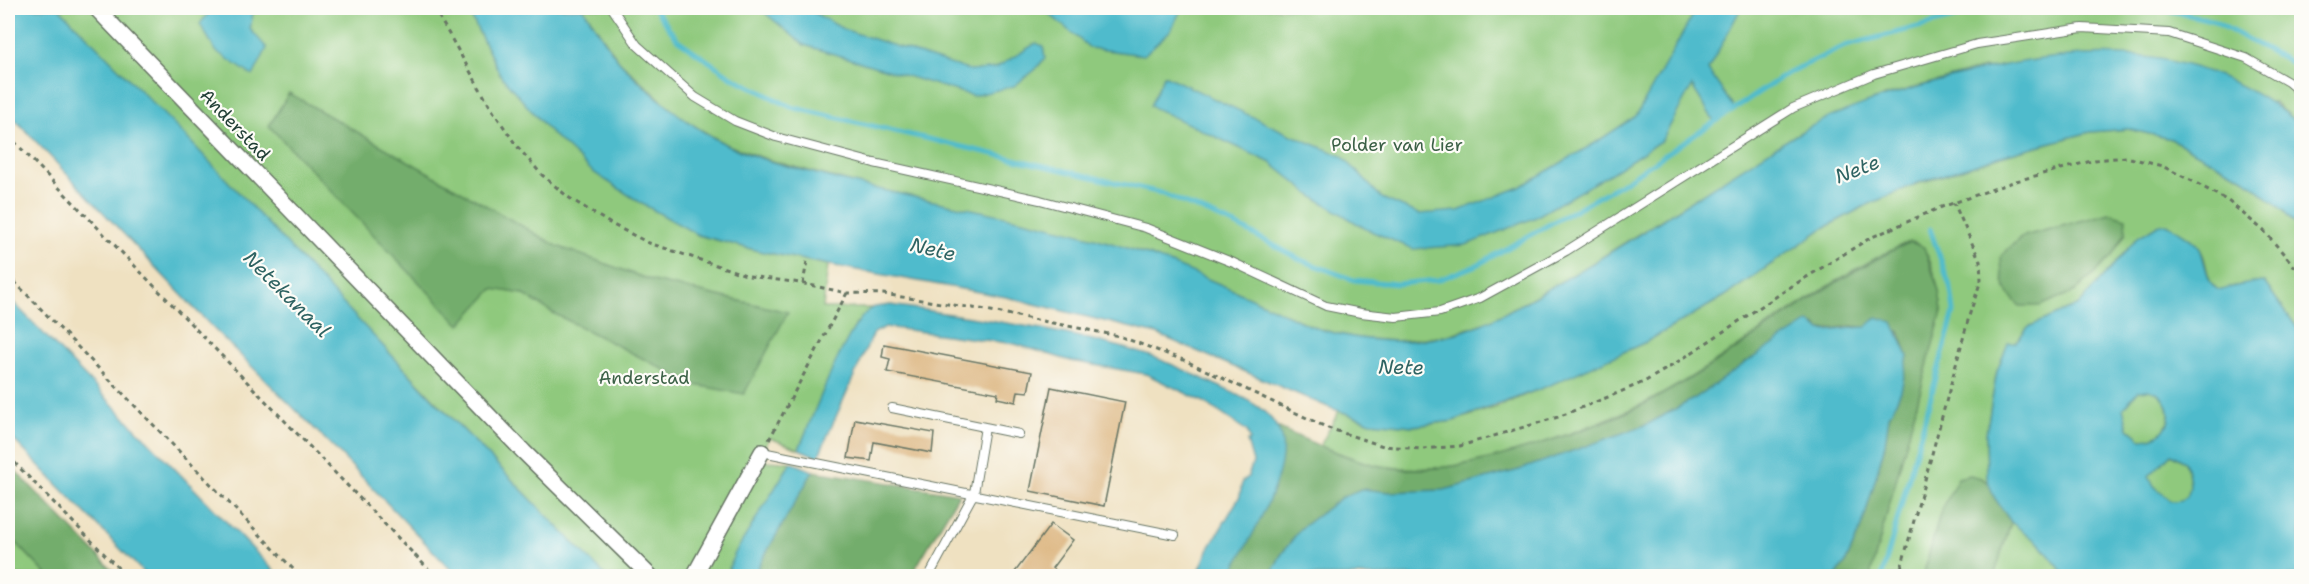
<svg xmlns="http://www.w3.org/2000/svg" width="2309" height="584" viewBox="0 0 2309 584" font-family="'Shantell Sans',sans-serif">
<rect width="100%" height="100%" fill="#fdfcf7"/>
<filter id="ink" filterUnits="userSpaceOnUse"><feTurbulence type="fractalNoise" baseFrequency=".0167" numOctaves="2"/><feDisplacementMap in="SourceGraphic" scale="12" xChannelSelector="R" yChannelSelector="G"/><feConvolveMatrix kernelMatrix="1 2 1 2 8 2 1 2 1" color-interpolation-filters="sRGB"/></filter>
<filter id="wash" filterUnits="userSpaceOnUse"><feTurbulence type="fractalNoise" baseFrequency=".008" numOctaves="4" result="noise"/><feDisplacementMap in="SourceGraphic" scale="24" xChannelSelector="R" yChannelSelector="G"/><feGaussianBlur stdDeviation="1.35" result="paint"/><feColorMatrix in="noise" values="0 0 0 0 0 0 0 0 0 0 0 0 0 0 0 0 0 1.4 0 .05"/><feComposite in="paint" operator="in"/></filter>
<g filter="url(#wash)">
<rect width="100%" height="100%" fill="#efe1c1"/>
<path fill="#8fc97d" stroke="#578358" stroke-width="1.5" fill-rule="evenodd" d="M59,8H467L501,76L698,235L759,251L828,265L823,308H872L856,324L826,384L799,449L770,438L757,461L791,462L729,568V576H606C421,390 243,196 59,8Z
M583,8H2301V126L2274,103L1983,68L1882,97L1805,130L1578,272L1490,321L1445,336L1396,341L1357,338L1318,329L1224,286L1138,251L1034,223L868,187L769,160L725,144L680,117L619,61Z
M2128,129L2171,139L2244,178L2284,211L2301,231V333L2264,282L2234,286L2222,291C2204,285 2209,263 2201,251C2191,235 2172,231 2156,226L2138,237L2079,305L2028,327L2015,343L1997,371L1986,434L1987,478L1989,483L1981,478L1940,514L1923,576H1870L1942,311C1940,296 1931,239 1910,242C1905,242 1898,247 1894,249C1858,266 1825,288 1792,310C1747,340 1703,372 1655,398C1635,409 1613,416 1592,425C1526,451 1453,477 1381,466C1360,462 1339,452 1320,446L1339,411L1371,422L1414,426L1453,421L1500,406L1646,342L1725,296L1822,229L1865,206L1908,187L2007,154L2090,132ZM2110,213L2001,256L2021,237Z
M2138,390C2144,390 2151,389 2157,391C2174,399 2172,432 2155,438C2151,440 2145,439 2141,439L2128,428L2123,408Z
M2171,454L2185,462C2191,479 2196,502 2171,501L2154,486L2148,476Z
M2011,522L2040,544L2066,576H1994Z
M8,534L48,576H8Z"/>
<path fill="#73ad6c" stroke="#497550" stroke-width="1.5" d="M289,93L557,246L653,281L788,312L744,394L695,385L553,313L523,294L493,289L460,325L269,126Z
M2110,213L2126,218V233L2111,257L2076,291L2040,306H2020C2001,289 2002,280 2001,256L2021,237Z
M1910,242L1924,247L1939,291L1942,311L1870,576H1835L1845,564L1863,523L1885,444L1889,416L1901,391L1908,356L1899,331L1853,326L1821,330L1815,325L1751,359L1695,398L1648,424L1574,452L1519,470L1444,490L1389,492L1361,489L1341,498L1300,529L1281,555L1270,576H1230L1263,513L1281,461L1282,442L1277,427C1308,441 1347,459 1379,466C1429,475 1480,463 1527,448C1570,434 1615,420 1654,399C1743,352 1819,284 1910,242Z
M8,463L115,573L117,576H48L8,534Z
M813,471L959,494L911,576H764L758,567Z
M1970,475L1981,478L1989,483L1994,497L2011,522L1994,576H1923L1940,514L1958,478Z"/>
<path fill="#50bbcc" stroke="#387c80" stroke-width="1.5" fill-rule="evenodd" d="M8,8H59L190,141L432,398L606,576H457L339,453L212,327L8,112Z
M231,8H254L250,29L267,48L253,76L216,51L200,24L211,10Z
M467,8H583C595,25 606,46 620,62C648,92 689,126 725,144C756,159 791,167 825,176C928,204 1038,217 1139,252C1181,266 1222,285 1262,303C1282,312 1302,324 1323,330C1361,341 1406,345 1445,336C1482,328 1516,307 1548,289C1635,241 1715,183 1799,133C1838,110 1889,95 1932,83C2063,45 2191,32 2301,126V231L2284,211L2244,178L2171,139L2128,129L2090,132L2007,154L1918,183L1865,206L1822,229L1725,296L1646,342L1548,386L1453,421L1413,426L1371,422L1328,407L1157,334L1006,297L835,266L759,251L698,235L641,203L593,172L550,132L501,76Z
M759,8H806L843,29L971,71L996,68L1036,43L1043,46L1045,58L1035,70L1014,86L973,96L804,45Z
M1042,8H1182L1171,30L1144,55L1090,48Z
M1697,8H1741L1708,70L1734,108L1714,121L1692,86L1662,140L1613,172L1534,218L1466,245L1413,249L1366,229L1312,196L1271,163L1150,106L1164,75L1289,134L1342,156L1382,198L1419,214L1458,211L1520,187L1595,143L1636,116Z
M2167,224C2178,231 2194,239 2200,249C2205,259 2207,286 2219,290C2223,291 2227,288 2232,287C2242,284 2254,283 2264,282L2301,333V576H2066L2040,544L2011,522L1994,497L1987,478L1986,434L1997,371L2008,343H2015L2028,327L2079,305L2138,237L2156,226ZM2148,390C2176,394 2179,439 2141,439L2128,428L2123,408L2138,391ZM2171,454L2185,462C2191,479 2196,502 2171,501L2154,486L2149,476Z
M8,297L279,576H147L8,434Z
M891,305C974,318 1059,328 1141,353C1166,360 1192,374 1216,385C1242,397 1277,410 1282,442C1287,479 1247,544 1230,576H1197L1208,550L1240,496L1242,482L1248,477L1253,462L1247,441L1250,440L1247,431L1204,402L1146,374L1071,361L1015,344L885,327L874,333L867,347L818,457L799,449C811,421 848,320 872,308C877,306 885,306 891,305Z
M1877,317L1893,322L1908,356L1901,391L1889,416L1885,444L1863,523L1845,564L1835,576H1270L1281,555L1300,529L1341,498L1361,489L1389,492L1444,490L1519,470L1648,424L1695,398L1751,359L1809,322C1813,324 1816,328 1821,330C1827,333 1855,326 1866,327Z
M791,462L813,471L758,567L764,576H729V568L735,553Z"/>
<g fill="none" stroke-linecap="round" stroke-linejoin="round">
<path stroke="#50bbcc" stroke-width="5" d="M654,8L678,40L730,76L791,107L1161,193L1238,226L1301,260L1354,280L1397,284L1438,280L1477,265L1621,184L1788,73L1845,46L1983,10L2002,8
M2159,8L2211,20L2302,68
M1882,576L1954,312L1951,289L1930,229"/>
</g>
<g id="blocks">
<path fill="#deb986" d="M884,344L1032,372L1028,392L1018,391L1016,402L997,398L998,393L887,372L890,359L882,357Z
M1051,387L1125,402L1104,506L1030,491Z
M855,419L934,433L932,453L874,442L871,461L848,458Z
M1051,524L1073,540L1052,568L1063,576H1012Z"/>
</g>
</g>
<g filter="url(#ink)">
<use href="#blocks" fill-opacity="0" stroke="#687665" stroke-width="1.5"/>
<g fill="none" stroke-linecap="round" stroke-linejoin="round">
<defs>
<path id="lane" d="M612,8L637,45L695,97L735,121L776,137L874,163L1040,200L1146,228L1234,263L1326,306L1361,313L1396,317L1440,312L1480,298L1566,251L1793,108L1874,74L1977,44L2082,28L2169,33L2246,58L2288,82L2302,94
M892,408L1019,434
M762,452L1175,535
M929,576L974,493L985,427"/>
<path id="street" d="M96,8L524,452L650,576
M694,576L762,452"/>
</defs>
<use href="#lane" stroke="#687665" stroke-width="10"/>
<use href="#street" stroke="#687665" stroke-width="18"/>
<path stroke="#687665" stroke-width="3" stroke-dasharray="4.5 4.5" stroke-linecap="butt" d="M434,8L491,108L516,145L542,175L568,197L611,224L649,243L749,276L800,283L847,293L883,294L986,310L1119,336L1186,361L1328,428L1383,446L1422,449L1460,446L1558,417L1613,395L1644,382L1673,365L1789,288L1870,238L1939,208L2016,181L2095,160L2126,157L2162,166L2196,183L2228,201L2264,231L2302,275
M8,135L435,576
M8,275L300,576
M803,284L807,261
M769,440L847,293
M8,456L126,576
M1899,576L1970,313L1981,280L1980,261L1954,203"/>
<use href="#lane" stroke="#fff" stroke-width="8"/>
<use href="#street" stroke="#fff" stroke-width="15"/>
</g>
</g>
<g text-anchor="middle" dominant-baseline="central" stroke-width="4.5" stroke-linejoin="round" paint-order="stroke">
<g font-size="18" fill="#1f3d34" stroke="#fdfcf7">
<text transform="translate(235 125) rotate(46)">Anderstad</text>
</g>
<g font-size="18" fill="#3b6046" stroke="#fdfcf7">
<text x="1397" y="145">Polder van Lier</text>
<text x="644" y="378">Anderstad</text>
</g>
<g font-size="20" font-style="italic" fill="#2e6362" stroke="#fdfcf7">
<text transform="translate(1857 169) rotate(-21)">Nete</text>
<text transform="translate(933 249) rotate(13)">Nete</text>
<text transform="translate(287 294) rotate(45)">Netekanaal</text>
<text transform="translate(1401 367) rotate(1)">Nete</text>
</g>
</g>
<rect width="2309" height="584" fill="none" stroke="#fdfcf7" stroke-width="30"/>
</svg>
